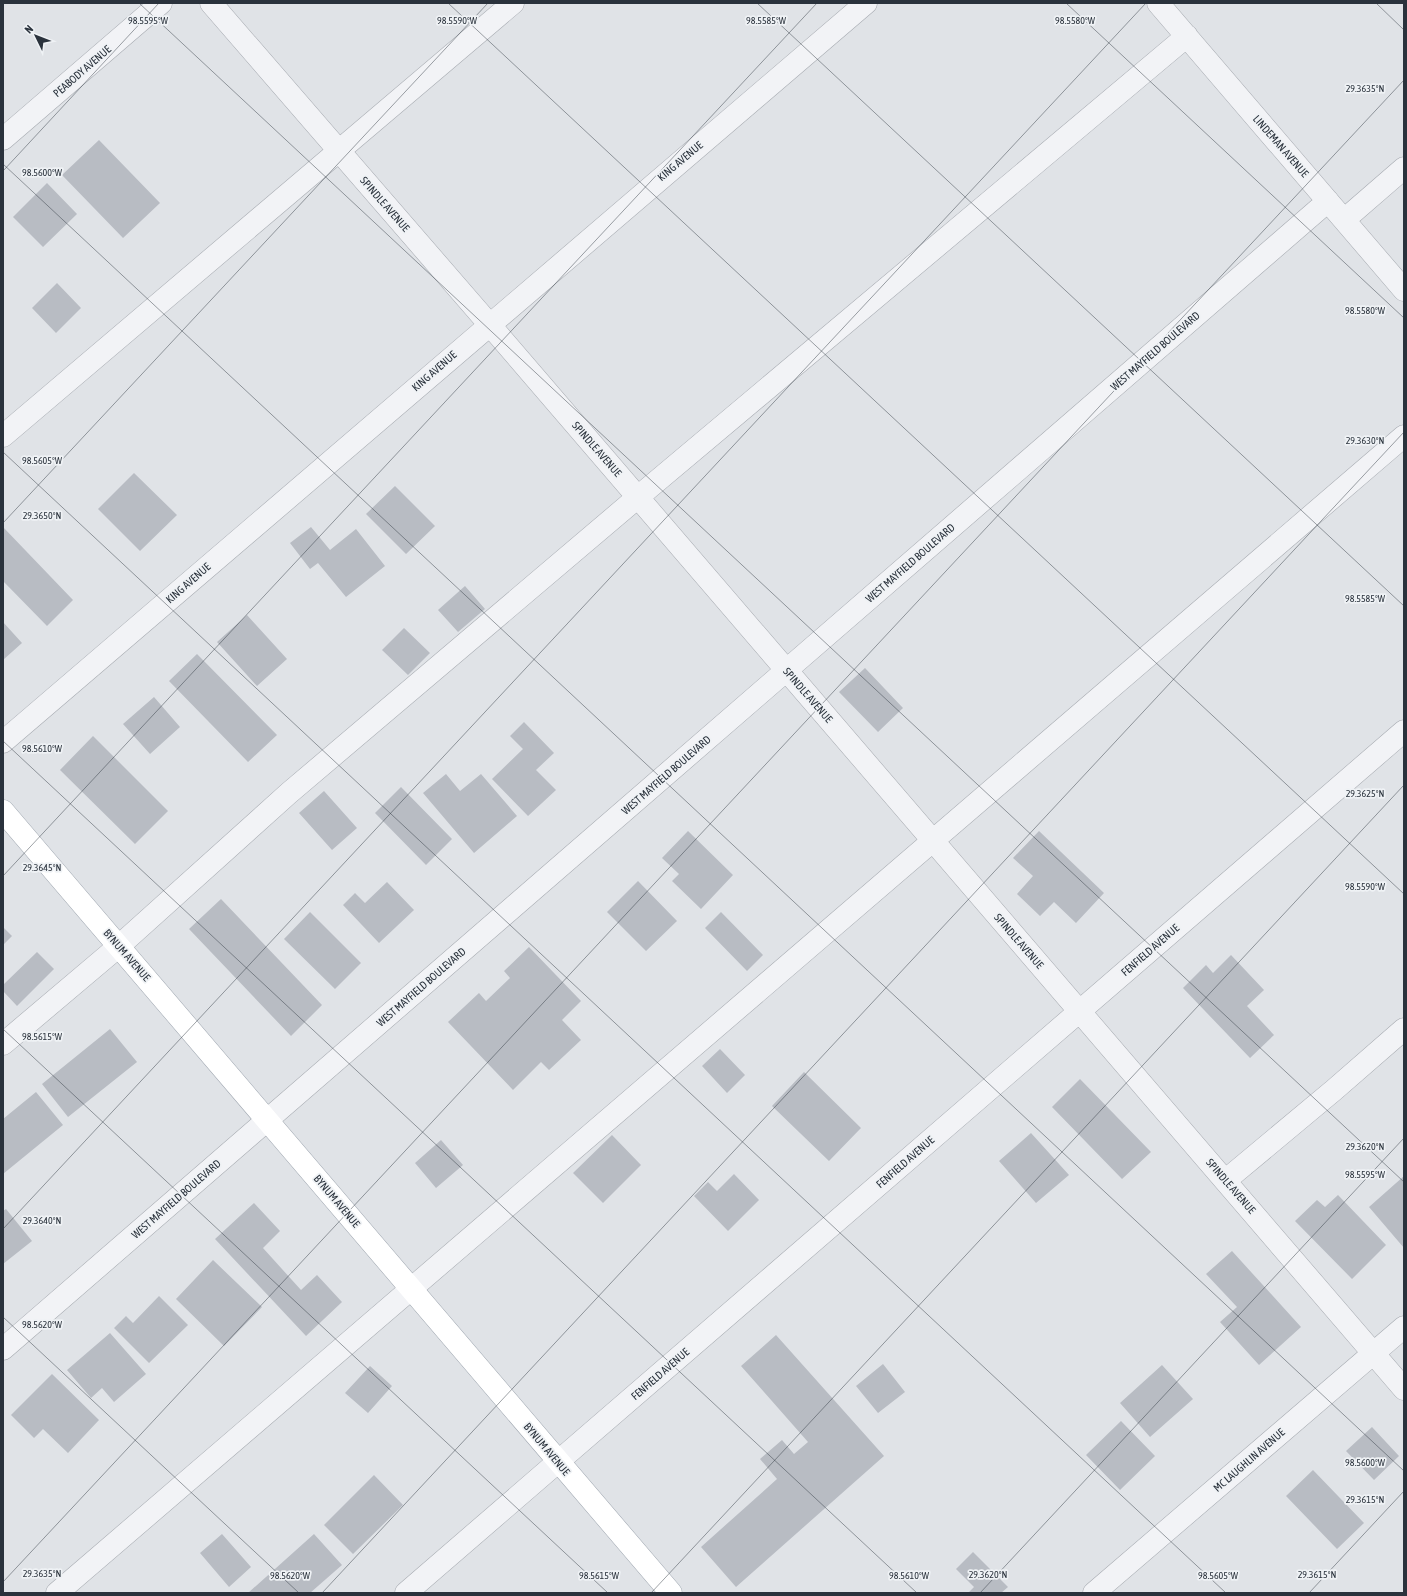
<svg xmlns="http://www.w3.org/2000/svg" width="1407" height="1596" viewBox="0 0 1407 1596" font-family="'Asap Condensed',sans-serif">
<rect width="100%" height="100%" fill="#e0e3e7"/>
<path fill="#b8bcc3" d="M99,140L160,203L123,238L62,175Z
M47,183L77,214L43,247L13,217Z
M57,283L81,308L56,333L32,308Z
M134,473L177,515L140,551L98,509Z
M395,486L435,526L406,554L366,514Z
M3,527L73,600L47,626L3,581Z
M311,527L330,550L356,529L385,566L346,597L318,563L310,569L290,543Z
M465,586L485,609L458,632L438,610Z
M247,615L287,659L257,686L217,642Z
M3,622L22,643L3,660Z
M404,628L430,653L408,675L382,650Z
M197,654L277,735L248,762L169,681Z
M865,668L903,708L878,732L839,692Z
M154,697L180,727L150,754L123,724Z
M524,722L554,753L536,770L556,790L528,816L492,779L523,749L510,736Z
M93,736L168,811L135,844L60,770Z
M446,774L460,791L481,774L517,816L474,853L423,793Z
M401,787L452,839L426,865L375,813Z
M324,791L357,828L332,850L299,813Z
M688,831L733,875L701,909L672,881L679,874L662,858Z
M1039,831L1104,893L1076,923L1054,902L1040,916L1017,894L1033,876L1013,858Z
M638,881L677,921L646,951L607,912Z
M387,882L414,910L379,943L343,905L355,893L365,903Z
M221,899L322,1005L291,1036L189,929Z
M310,912L361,963L335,989L284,939Z
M721,912L763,955L747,971L705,928Z
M3,927L12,936L3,945Z
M529,947L581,1001L562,1020L581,1040L549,1070L541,1062L513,1090L448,1022L479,993L486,1001L510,978L504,971Z
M37,952L54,969L17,1006L3,991V985Z
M1231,955L1264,990L1247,1006L1274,1035L1250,1058L1183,988L1206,965L1213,973Z
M110,1029L137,1062L68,1117L42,1084Z
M720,1049L745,1075L727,1093L702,1066Z
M804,1072L861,1128L829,1161L772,1106Z
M1080,1079L1151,1152L1122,1179L1052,1107Z
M36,1092L63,1125L3,1174V1119Z
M1031,1133L1069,1175L1036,1203L999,1161Z
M612,1135L641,1165L603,1203L573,1173Z
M441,1140L463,1165L436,1188L415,1163Z
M734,1174L759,1200L728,1231L694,1196L708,1182L717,1191Z
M1404,1176V1248L1369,1207Z
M1338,1195L1386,1245L1352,1279L1295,1221L1317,1200L1325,1207Z
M254,1203L280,1231L263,1248L301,1290L317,1275L342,1302L306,1336L215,1239Z
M6,1209L32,1241L3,1264V1211Z
M1232,1251L1301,1327L1259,1365L1220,1322L1237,1307L1206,1274Z
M213,1260L262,1307L224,1346L176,1299Z
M159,1296L188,1325L149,1363L114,1328L126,1316L133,1323Z
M110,1333L146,1374L114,1402L102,1388L91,1398L67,1370Z
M776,1335L884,1456L736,1587L701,1547L777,1479L760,1459L782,1440L794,1454L808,1442L741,1366Z
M883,1364L905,1392L878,1413L856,1386Z
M1162,1365L1193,1399L1150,1437L1120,1403Z
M370,1366L392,1386L368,1413L345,1393Z
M52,1374L99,1420L68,1453L43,1429L34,1438L11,1415Z
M1121,1421L1155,1456L1120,1490L1086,1455Z
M1372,1427L1399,1456L1374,1480L1346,1451Z
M1313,1470L1364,1523L1337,1549L1286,1496Z
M374,1475L403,1505L353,1554L324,1525Z
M222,1534L251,1567L229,1587L200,1553Z
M314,1534L342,1565L310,1593H248Z
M973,1552L1008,1587L1001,1593H968L974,1587L956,1569Z"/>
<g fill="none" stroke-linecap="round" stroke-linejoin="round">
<defs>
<path id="minor" d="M211,3L489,324L1404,1389
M1158,3L1404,290
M3,139L161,3
M1344,220L1404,168
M3,436L513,3
M3,742L866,3
M3,1044L119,946L289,793L638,497L1187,36
M1226,1180L1334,1090L1404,1029
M3,1349L1328,201
M57,1593L1404,436
M406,1593L1404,731
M1094,1593L1404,1327"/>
<path id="major" d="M3,811L671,1593"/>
</defs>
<use href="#minor" stroke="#a6aab0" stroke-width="23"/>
<use href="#major" stroke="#a0a8b1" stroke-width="23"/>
<use href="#minor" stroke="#f2f3f6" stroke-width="22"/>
<use href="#major" stroke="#fff" stroke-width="22"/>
</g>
<path fill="none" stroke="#2a323c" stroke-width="1" stroke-opacity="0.45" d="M139,3L1404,1182M448,3L1404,894M757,3L1404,606M1066,3L1404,318M1376,3L1404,30M3,164L1404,1471M3,171L159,3M3,452L1226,1593M3,523L488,3M3,741L917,1593M3,876L817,3M3,1029L608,1593M3,1229L1146,3M3,1317L299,1593M3,1582L1404,80M322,1593L1404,432M651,1593L1404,785M980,1593L1404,1138M1309,1593L1404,1491"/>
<g text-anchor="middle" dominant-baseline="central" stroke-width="3.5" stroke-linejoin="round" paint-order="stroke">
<g font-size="11" fill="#2a323c" stroke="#eff2f5">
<text transform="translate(82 71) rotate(-41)">PEABODY AVENUE</text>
<text transform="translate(1281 146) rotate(49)">LINDEMAN AVENUE</text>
<text transform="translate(680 161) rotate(-40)">KING AVENUE</text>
<text transform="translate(385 204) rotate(49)">SPINDLE AVENUE</text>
<text transform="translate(1155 351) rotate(-41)">WEST MAYFIELD BOULEVARD</text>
<text transform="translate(434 371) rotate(-41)">KING AVENUE</text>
<text transform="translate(597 449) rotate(49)">SPINDLE AVENUE</text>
<text transform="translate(910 563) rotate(-41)">WEST MAYFIELD BOULEVARD</text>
<text transform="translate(188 583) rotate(-41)">KING AVENUE</text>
<text transform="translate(808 695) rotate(49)">SPINDLE AVENUE</text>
<text transform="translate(666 775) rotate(-41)">WEST MAYFIELD BOULEVARD</text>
<text transform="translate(1019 941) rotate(49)">SPINDLE AVENUE</text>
<text transform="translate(1150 950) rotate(-41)">FENFIELD AVENUE</text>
<text transform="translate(127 955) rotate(49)">BYNUM AVENUE</text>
<text transform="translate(421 987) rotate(-41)">WEST MAYFIELD BOULEVARD</text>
<text transform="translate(905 1162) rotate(-41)">FENFIELD AVENUE</text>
<text transform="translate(1231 1186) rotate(49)">SPINDLE AVENUE</text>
<text transform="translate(176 1199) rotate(-41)">WEST MAYFIELD BOULEVARD</text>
<text transform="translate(337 1201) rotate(50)">BYNUM AVENUE</text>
<text transform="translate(660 1374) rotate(-41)">FENFIELD AVENUE</text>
<text transform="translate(547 1449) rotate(50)">BYNUM AVENUE</text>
<text transform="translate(1249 1460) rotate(-41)">MC LAUGHLIN AVENUE</text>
</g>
</g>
<g font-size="10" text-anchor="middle" fill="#2a323c" stroke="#eff2f5" stroke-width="3.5" stroke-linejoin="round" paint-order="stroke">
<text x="148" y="24">98.5595°W</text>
<text x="457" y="24">98.5590°W</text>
<text x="766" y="24">98.5585°W</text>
<text x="1075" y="24">98.5580°W</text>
<text x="1365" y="92">29.3635°N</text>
<text x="42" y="176">98.5600°W</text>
<text x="1365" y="314">98.5580°W</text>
<text x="1365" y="444">29.3630°N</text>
<text x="42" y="464">98.5605°W</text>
<text x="42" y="519">29.3650°N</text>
<text x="1365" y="602">98.5585°W</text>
<text x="42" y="752">98.5610°W</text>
<text x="1365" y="797">29.3625°N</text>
<text x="42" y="871">29.3645°N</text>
<text x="1365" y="890">98.5590°W</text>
<text x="42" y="1040">98.5615°W</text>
<text x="1365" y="1150">29.3620°N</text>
<text x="1365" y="1178">98.5595°W</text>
<text x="42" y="1224">29.3640°N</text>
<text x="42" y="1328">98.5620°W</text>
<text x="1365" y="1466">98.5600°W</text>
<text x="1365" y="1503">29.3615°N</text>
<text x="42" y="1577">29.3635°N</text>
<text x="988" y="1578">29.3620°N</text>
<text x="1317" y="1578">29.3615°N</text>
<text x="290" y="1579">98.5620°W</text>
<text x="599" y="1579">98.5615°W</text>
<text x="909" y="1579">98.5610°W</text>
<text x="1218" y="1579">98.5605°W</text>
</g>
<rect width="1407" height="1596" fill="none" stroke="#2a323c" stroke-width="8"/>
<g transform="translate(36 36) rotate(313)" stroke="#eff2f5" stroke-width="3" paint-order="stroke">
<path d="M0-3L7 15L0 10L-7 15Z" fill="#2a323c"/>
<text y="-6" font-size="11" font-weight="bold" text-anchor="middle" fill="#2a323c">N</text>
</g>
</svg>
